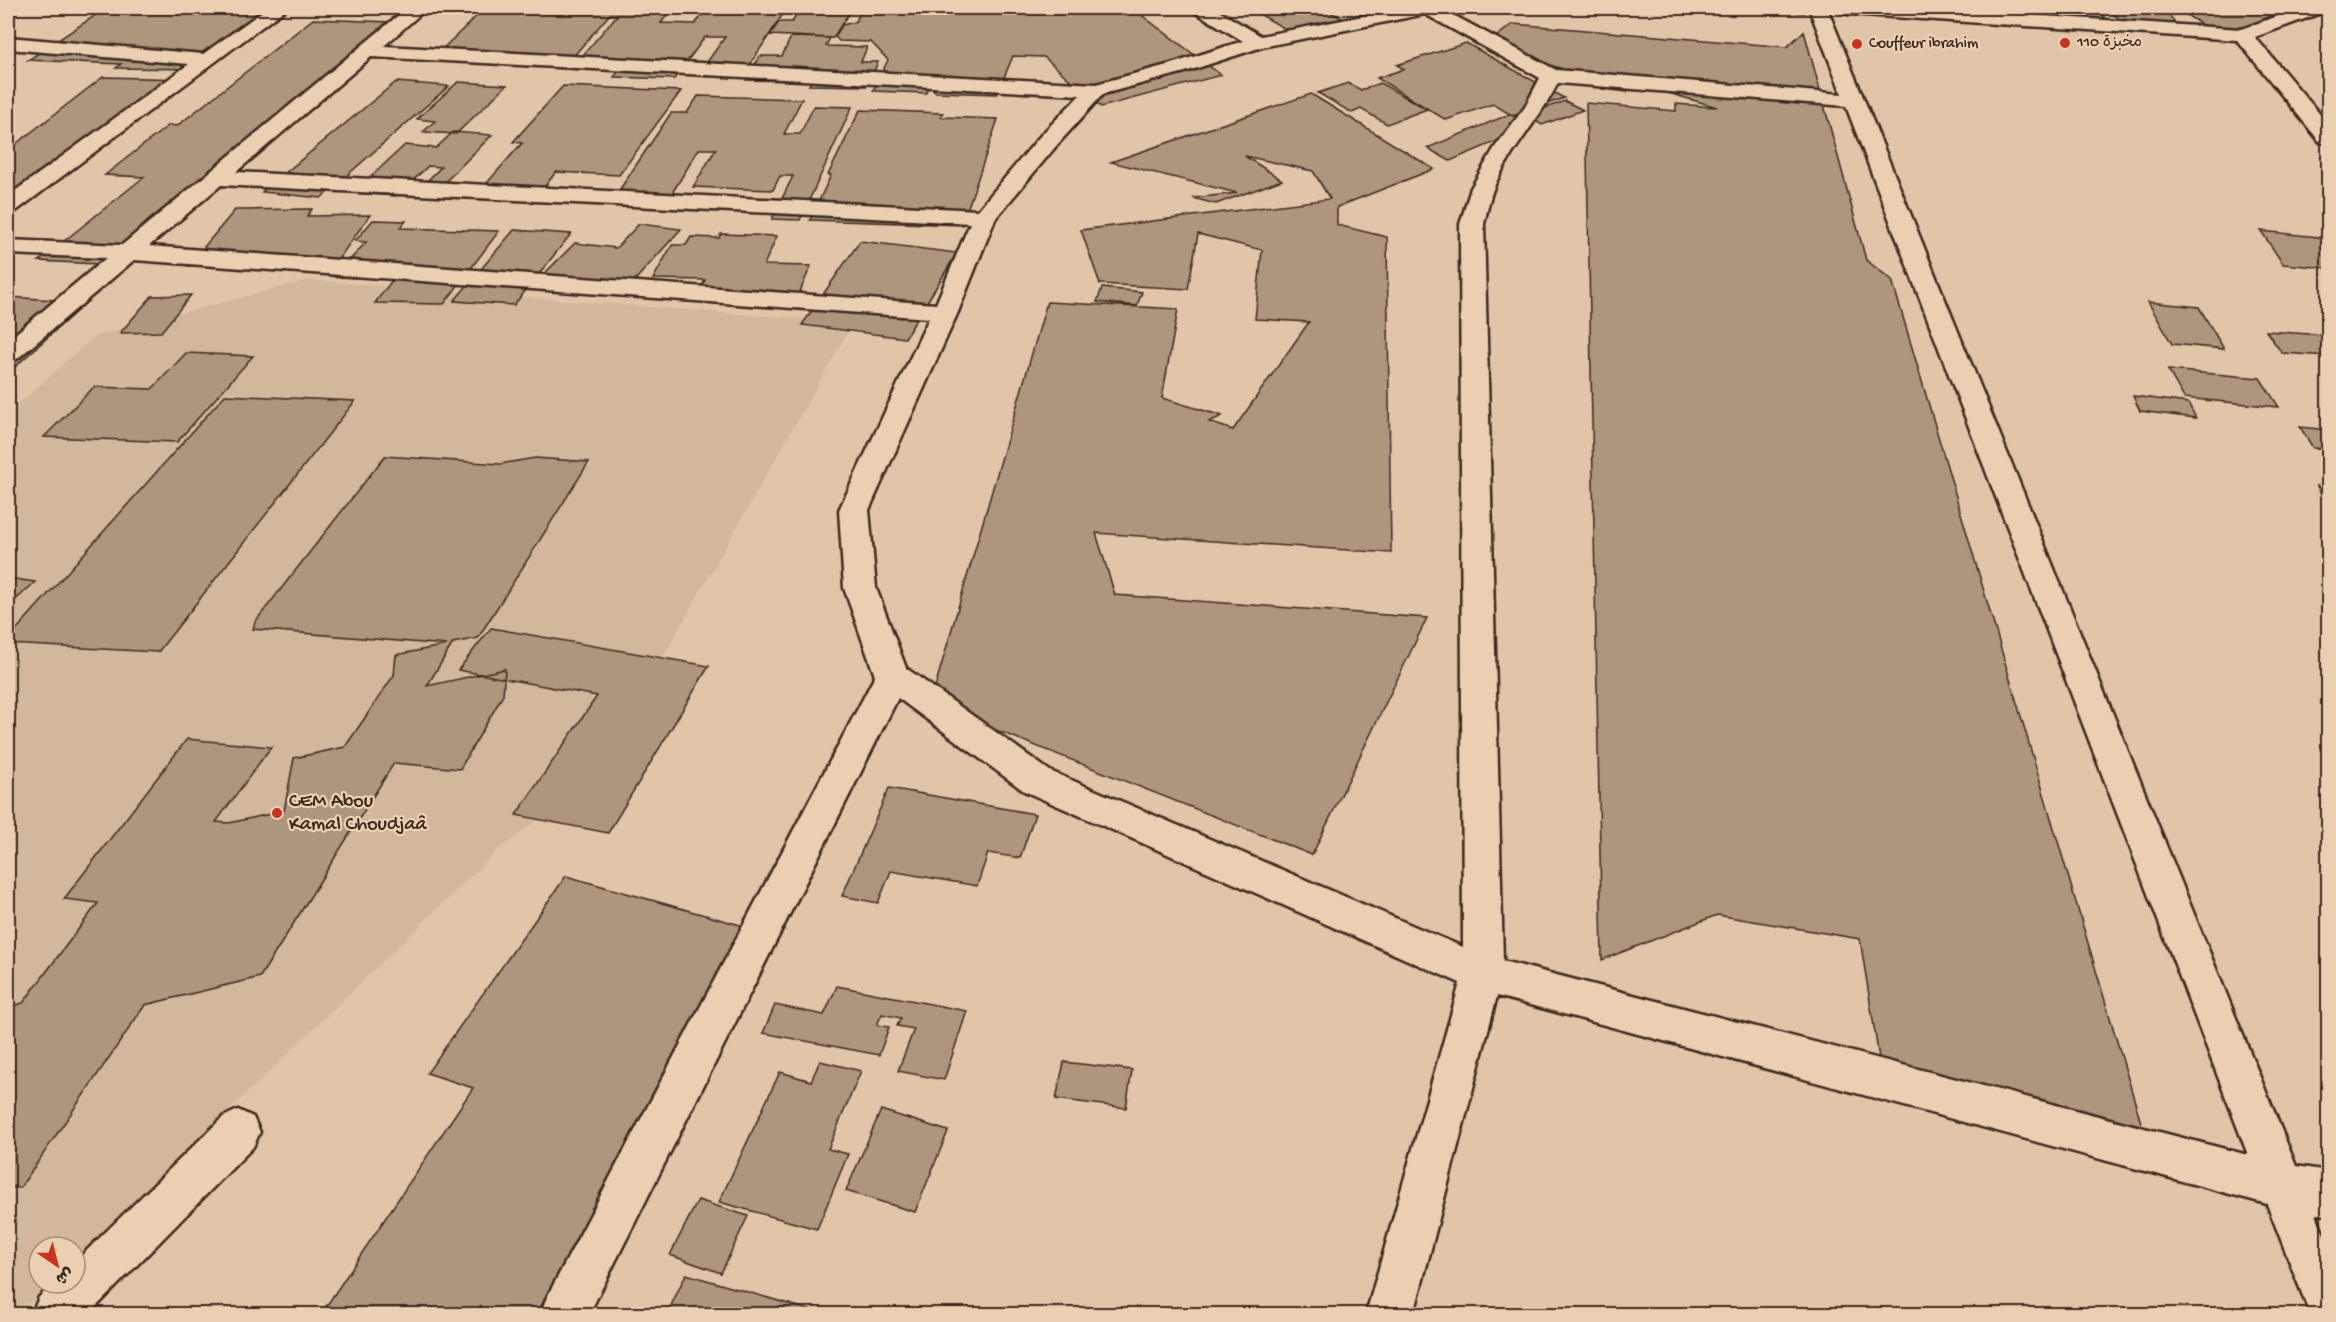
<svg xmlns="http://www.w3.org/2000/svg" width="2336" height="1322" viewBox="0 0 2336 1322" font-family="'Gochi Hand','Playpen Sans Arabic',sans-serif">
<rect width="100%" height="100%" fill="#e0c5a9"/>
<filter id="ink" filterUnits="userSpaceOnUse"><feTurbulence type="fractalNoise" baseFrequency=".0167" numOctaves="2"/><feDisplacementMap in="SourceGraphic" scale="12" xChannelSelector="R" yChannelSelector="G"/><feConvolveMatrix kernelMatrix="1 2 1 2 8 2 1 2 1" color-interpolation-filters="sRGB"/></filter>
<g filter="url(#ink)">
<path fill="#d1b79c" d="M308,280L853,323L595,776L498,850L75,1259V1247H39V1283H50L17,1314H8V413L95,336Z"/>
<path fill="#ad957e" stroke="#3b2a1e" stroke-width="1.5" d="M86,8H287L203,69L116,68L121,64L28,60L102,11L82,10Z
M485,8H673L661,23L695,24L708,8H787L741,78L697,76L725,37H705L674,79L614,77L625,64L577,62L618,14H610L571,59L437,54Z
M802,8H852L833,38L770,35L779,22H792Z
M863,8H1132L1221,75L1101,107L1044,57L1013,56L997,94L936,92L929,85L926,93L873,91L888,60L871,42L839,41L835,37L842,25L855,22Z
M1249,8H1323L1351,23L1301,38Z
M1762,8H1803L1805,13L1769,11Z
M1889,8H1990L1999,21L1893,15Z
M2026,8H2098L2113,30L2033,20Z
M2103,8H2164L2178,27L2126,28L2120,19Z
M2176,8H2308L2301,11L2295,20L2276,13L2246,27L2208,29Z
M313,19L390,22L255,137H250L98,264L39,261L144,177L105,175L169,125L177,126Z
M1513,24L1787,47L1804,31L1866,260L1892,280L2145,1136L1884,1089L1860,939L1717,915L1602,960L1586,103L1676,111V104L1717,107L1626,81L1627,92L1602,89L1601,80L1484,46Z
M791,37L830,38L826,46L867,47L861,62H878L867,86L809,85L811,81L746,80L760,56H782Z
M1466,43L1564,98L1513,116L1493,104L1446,120L1377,78L1404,69L1397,65Z
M103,77L185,79L135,109L8,216V150Z
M396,82L449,86L321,198L262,192Z
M458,82L507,85L456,134L423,132L435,121L417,119Z
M1348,83L1361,90L1380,83L1427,109L1387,124L1361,109L1352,113L1318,93Z
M563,86L681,91L619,175L556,172L538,195L479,192L522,143L513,142Z
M1311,94L1434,169L1337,207V225L1387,237L1391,553L1096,533L1115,595L1427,618L1312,855L930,704L1047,302L1178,309L1162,398L1222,416L1209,422L1233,430L1309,322L1255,319L1262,250L1198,234L1188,289L1100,284L1081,230L1330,199L1313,171L1245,156L1282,180L1216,204L1193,198L1237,193L1111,162Z
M698,96L802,99L784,134H800L814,106L852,107L800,220L772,219L793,176H780L773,190L693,187L716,149H699L669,198L612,201L671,113H687Z
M1565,101L1583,110L1542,125L1525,115Z
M860,110L943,113L941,117L998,119L962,225L810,220L831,175H828Z
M1510,114L1533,126L1450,161L1427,148Z
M453,132L492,135L431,196L413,195L441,167L428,166L397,196L353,193L405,145L436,148Z
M312,209L307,216L370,215L335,264L188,266L235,210Z
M373,220L406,221L400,228L499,231L444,304L375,303L393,279L335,277L366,242L355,241Z
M639,224L681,229L628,288L542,276L575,243L616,248Z
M514,230L571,234L514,305L454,301Z
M2261,231L2328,238V268L2283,264Z
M721,234L777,236L764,265L811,266L794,305L694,302L705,280L653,279L672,245H686L691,237L719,238Z
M860,241L957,253L905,338L802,325Z
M1102,288L1142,292L1137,306L1097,302Z
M191,295L161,332L120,333L152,296Z
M8,297L87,302L8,373Z
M2148,302L2199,307L2224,349L2172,344Z
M2266,331L2324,335L2328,342V356L2282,353Z
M186,353L253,356L177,442L44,437L94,387L152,389Z
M2168,370L2260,378L2279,407L2184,398Z
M225,395L355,401L158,652L8,644V639Z
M2133,396L2188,403L2196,418L2140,411Z
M2300,427L2328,430V449L2313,448Z
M385,456L500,464L535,458L589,462L478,638L453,643L427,686L505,669L503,695L460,769L394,763L260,977L145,1005L20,1188L8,1187V1007L23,1003L98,903L64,899L187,739L271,747L216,822L229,823L284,811L294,758L345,747L394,675L396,655L447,645L253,629L255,622Z
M2317,486L2328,488V507Z
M8,578L35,582L8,607Z
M491,628L709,666L608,833L516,815L597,696L458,670Z
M889,788L1035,814L1020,858L988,853L977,886L891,871L878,903L842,896Z
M566,876L758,930L544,1314H321L473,1088L427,1073Z
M837,986L967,1011L944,1080L898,1071L914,1029L897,1026L901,1018L882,1014L877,1025L889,1027L879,1055L763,1033L775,1005L824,1015Z
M820,1061L861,1071L828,1149L848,1154L817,1229L719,1202L780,1072L811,1081Z
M1064,1062L1132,1070L1126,1108L1056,1099Z
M881,1110L948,1131L915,1212L846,1191Z
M698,1200L748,1216L721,1273L670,1255Z
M686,1274L823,1314H667Z"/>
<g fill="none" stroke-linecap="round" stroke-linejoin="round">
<defs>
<path id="street" d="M267,8H287L16,211L8,213V196L189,64L8,49V37L203,54Z
M407,8H427L384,46L1096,84L1171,64L1243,41L1195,12L1193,8H1214L1261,36L1404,8H1440L1556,70L1842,94L1809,8H1827L2296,1166L2328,1171V1215L2316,1214L2328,1245V1314H2310L2267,1204L1497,996L1414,1314H1366L1460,983L1024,791L898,698L589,1314H540L547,1297L875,676L844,588L839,510L929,318L134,260L17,359L8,361V340L106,258L8,254V240L122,245ZM1425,14L1540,78L1525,107L1495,147L1471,188L1460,224L1463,947L1050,771L906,668L876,588L869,510L958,312L995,219L1057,145L1103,94L1185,72L1262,47ZM371,57L1080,95L1041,135L978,210L236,172ZM1558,83L1846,106L2248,1155L1503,961L1484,224C1487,212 1489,199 1494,187C1510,150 1540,119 1558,83ZM221,185L970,223L936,304L149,246Z
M1839,8H1922L2241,29L2301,8H2326L2324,12L2255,37L2328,124V143L2320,142L2237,40L1848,14L1841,12Z
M238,1110L253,1117L260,1132L253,1147L89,1314H32L39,1297L54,1283H75V1262L223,1117Z"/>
</defs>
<use href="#street" stroke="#3b2a1e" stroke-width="5"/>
<use href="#street" fill="#ebcfb2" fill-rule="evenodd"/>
</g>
</g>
<g fill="#c8321e" stroke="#ebcfb2" stroke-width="2">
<circle cx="2065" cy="43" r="6"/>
<circle cx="1857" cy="44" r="6"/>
<circle cx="277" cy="813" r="6"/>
</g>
<g text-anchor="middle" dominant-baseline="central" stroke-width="4.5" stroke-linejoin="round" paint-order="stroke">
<g font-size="16" fill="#3b2a1e" stroke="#ebcfb2" text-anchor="start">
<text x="2077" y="43">مخبزة 110</text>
<text x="1869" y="44">Couffeur ibrahim</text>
</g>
<g font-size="20" fill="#3b2a1e" stroke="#ebcfb2" text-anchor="start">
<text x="289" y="802">CEM Abou<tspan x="289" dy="23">Kamal Choudjaâ</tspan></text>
</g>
</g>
<rect width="2336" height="1322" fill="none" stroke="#ebcfb2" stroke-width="30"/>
<rect x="15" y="15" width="2306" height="1292" fill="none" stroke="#3b2a1e" stroke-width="2" filter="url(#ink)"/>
<g transform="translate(57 1265) rotate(145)"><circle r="28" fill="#ebcfb2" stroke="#a58d77" stroke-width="1.5"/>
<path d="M0-4.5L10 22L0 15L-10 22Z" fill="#c8321e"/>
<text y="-9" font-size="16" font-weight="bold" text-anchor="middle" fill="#3b2a1e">ش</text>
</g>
</svg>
